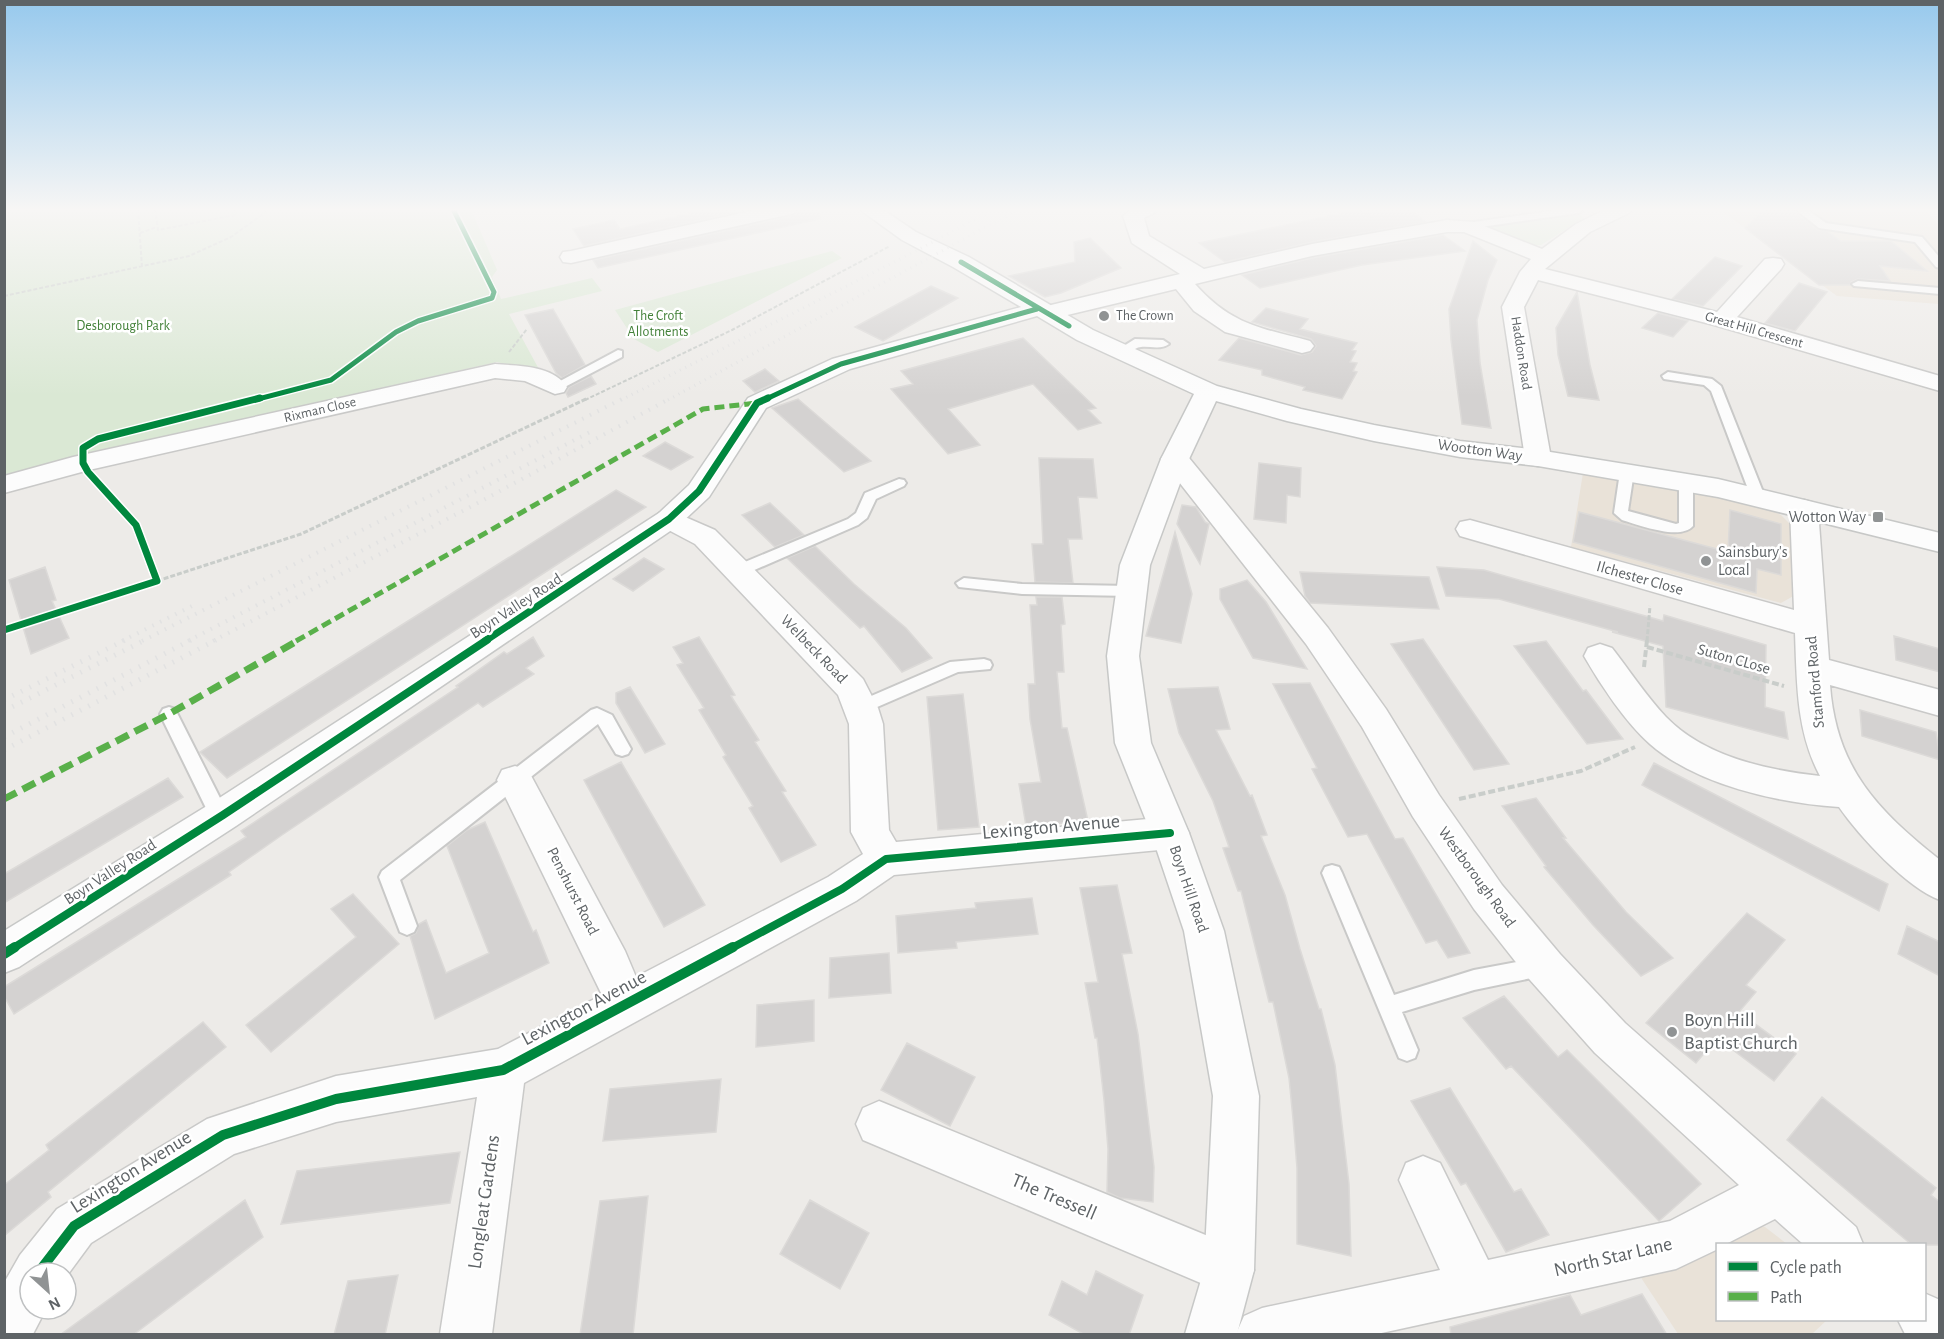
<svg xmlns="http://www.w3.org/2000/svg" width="1944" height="1339" viewBox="0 0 1944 1339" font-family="'Alegreya Sans',sans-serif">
<rect width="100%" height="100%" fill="#edebe8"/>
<path fill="#e9e2d8" d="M1719,209H1939V211H1927L1939,226V304L1837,296Z
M1583,473L1684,487L1763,506L1781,515L1792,526L1797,594L1781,603L1571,547Z
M1758,1225L1765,1227L1787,1244H1718V1320H1827L1812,1334H1678L1634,1267Z"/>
<path fill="#dae8d4" d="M5,209H471L497,270L492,277L501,299L592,278L602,291L509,314L541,373L497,362L105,450L5,479Z
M1579,213L1584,218L1541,245H1532L1490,227Z
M832,251L842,258L658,352L634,339L615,310Z"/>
<path fill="#d4d2d1" stroke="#dcdad8" stroke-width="1.5" d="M711,209H750L584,246L573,229L614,220L620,229Z
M799,209H819L820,219L598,268L593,260L788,217L796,214Z
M1363,209H1409L1426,222L1312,242L1225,262L1199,243Z
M1764,209H1793L1818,230L1827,231L1841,241H1891L1927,271L1880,266L1890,281L1858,279L1851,282L1850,285H1819L1745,228Z
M1443,235L1465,251L1362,265L1260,288L1242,275L1312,258Z
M1090,238L1121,268L1061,293L1045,297L1009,276L1075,262L1074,242Z
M1473,241L1497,260L1488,280L1477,320L1480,363L1491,428L1462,424L1451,340L1449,309Z
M1715,257L1742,266L1703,306L1672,299Z
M1799,283L1827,292L1795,331L1765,323Z
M931,286L958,298L883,341L855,327Z
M1577,292L1590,365L1599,400L1568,396L1558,355L1556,328Z
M1266,308L1308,319L1300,329L1357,343L1352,350L1356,351L1350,362L1357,363L1353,371L1357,372L1342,399L1303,390L1305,387L1262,375V370L1219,360L1239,338L1301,355L1312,352L1316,346L1311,339L1252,322Z
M553,309L585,365L562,378L556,373L525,315Z
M1658,313L1688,321L1673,337L1642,328Z
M1023,338L1096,408L1088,410L1101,423L1078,430L1033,384L948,409L980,445L948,454L891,389L913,384L901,371Z
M765,369L779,381L755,392L743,381Z
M591,376L596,384L568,397L566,393L569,387Z
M798,399L840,435L871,461L844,472L772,408Z
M665,442L693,457L671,470L643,456Z
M1039,458L1093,459L1097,498L1078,497L1082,539H1068L1073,583L1035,582L1032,544H1043Z
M1259,463L1301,468L1300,497L1287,495L1286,523L1254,519Z
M616,490L646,507L227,778L200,752Z
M770,503L804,535L775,547L742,515Z
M1182,505L1196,507L1205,522L1209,524L1200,564L1177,524Z
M1730,510L1781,524V575L1757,569L1756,593L1573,542L1579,512L1728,552Z
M1175,532L1192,594L1181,643L1146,636Z
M815,546L854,584L906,628L932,658L902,672L864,626L860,628L787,558Z
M644,558L664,569L633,591L613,579Z
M45,567L56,600L52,601L69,638L31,654L9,580Z
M1437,567L1484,570L1663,621L1664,615L1766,645L1765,707L1784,712L1788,739L1666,707L1663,646L1612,632H1618L1499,599L1446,596Z
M1300,572L1429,577L1439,609L1310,603L1305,596Z
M1247,580L1266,602L1307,669L1253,658L1220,599V589Z
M1036,597H1062L1065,624L1061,625L1064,672H1057L1062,728H1067L1088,821L1026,826L1019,784L1041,782L1030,719L1028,684H1035L1030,605H1037Z
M1894,636L1940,649V672L1896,660Z
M533,637L544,656L526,668L534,674L483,707L478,703L282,835L229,872L231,875L14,1014L4,996V987L246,837L241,831L458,687L456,686L504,652L507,654Z
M699,637L735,695L731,696L759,740L755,742L786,791L782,792L816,845L781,862L749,808L753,806L723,757L726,755L699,710L704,708L677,665L683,663L673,647Z
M1423,639L1452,682L1509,764L1474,770L1391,644Z
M1546,641L1583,691L1586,690L1623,739L1587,744L1514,646Z
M1310,683L1395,839L1403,838L1470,953L1448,958L1437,940L1426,943L1367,834L1348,837L1312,769L1317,768L1273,684Z
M630,687L665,744L645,753L616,703V693Z
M1218,687L1230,729L1216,730L1250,796L1252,795L1267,835L1261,836L1285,895L1300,949L1319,1009H1321L1335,1065L1349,1184L1351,1256L1297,1244V1168L1293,1119L1289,1078L1273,1002H1269L1241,891H1238L1223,848L1229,847L1213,801L1179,733L1168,689Z
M963,694L979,827L938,830L927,697Z
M1860,710L1936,732L1940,760L1862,736Z
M621,762L705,905L664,927L584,780Z
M1654,763L1888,884L1879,911L1642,785Z
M168,778L183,797L4,903V874Z
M1536,798L1566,838H1563L1626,912L1673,958L1641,976L1593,925L1544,867L1546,866L1502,806Z
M485,822L533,932L536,930L549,963L435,1019L410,936L416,933L419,924L426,920L446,973L489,953L447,846L467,830Z
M1117,885L1132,953L1122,954L1138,1034L1154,1167L1153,1202L1120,1198L1107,1192L1108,1149L1104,1100L1097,1038H1095L1085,983L1098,982L1080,888Z
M353,894L399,944L271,1052L246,1025L356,937L331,909Z
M1032,898L1038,934L956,942L957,948L898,953L896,916L976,908L975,903Z
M1747,913L1785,940L1746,985L1756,992L1739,1012L1796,1054L1774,1081L1717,1038L1696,1063L1646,1023Z
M1907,926L1940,942V976L1898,954Z
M889,953L891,993L829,998L830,958Z
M1504,996L1558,1057L1567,1050L1701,1184L1659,1221L1511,1066L1506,1069L1463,1018Z
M814,1000V1041L756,1047L757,1005Z
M203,1022L226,1047L48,1192L51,1197L4,1236V1185L49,1150L46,1145Z
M907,1043L975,1077L950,1126L881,1090Z
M721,1079L716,1132L603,1141L610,1089Z
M1450,1088L1514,1192L1521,1189L1549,1235L1506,1252L1466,1183L1461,1185L1411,1101Z
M1822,1097L1936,1188L1931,1195L1940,1202V1245H1912L1787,1140Z
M460,1152L450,1203L281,1224L297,1171Z
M648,1196L633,1335H580L600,1201Z
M245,1200L263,1237L133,1335H60Z
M810,1200L869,1233L840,1289L780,1254Z
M1096,1271L1143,1295L1129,1335H1085L1049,1315L1062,1281L1087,1295Z
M398,1275L385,1335H334L348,1281Z
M1642,1294L1667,1335H1451L1450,1327L1570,1295L1581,1315Z"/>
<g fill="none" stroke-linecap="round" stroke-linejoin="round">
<defs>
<path id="lane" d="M1565,209L1583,210L1578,213L1467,229L1462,226L1467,223Z
M1795,209H1806L1826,223L1922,237L1940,258V268L1936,267L1915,242L1819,228Z
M1858,281L1940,288V294L1854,286L1852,284Z
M1135,339L1163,340L1169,344C1161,350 1150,346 1141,347C1132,348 1129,356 1119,355V349Z
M618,350L622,351V357L559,390H551L549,387Z
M1668,372L1712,379L1721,386L1765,497L1763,500L1758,501L1751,497L1711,391L1704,385L1664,379L1662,376Z
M1627,468L1634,472L1628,511L1676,524L1679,523V483L1686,479L1691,480L1693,483V526C1680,541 1639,525 1622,520L1614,513L1620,472Z
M899,479L904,480L906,483L904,486L876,499L867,518L858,525L743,575H733L730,571L733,567L848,519L856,513L865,493Z
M964,578L1022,584L1131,586L1139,591L1131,596L1022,594L959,587L956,583Z
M984,659L990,661L992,665L990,669L958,672L861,714L855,713L852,708L855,703L950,662Z
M169,707L175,709L220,798L232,815L230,820C218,824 214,817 206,808L160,714L163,709Z
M597,708L612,715L631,749L628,754L622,756L616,754L598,724L400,880L417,926L414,932L407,935L400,932L379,877L382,871L591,710Z
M1332,865L1339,867L1342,873L1394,995L1474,970L1544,957L1551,960L1554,967L1551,974L1474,990L1402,1012L1418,1050L1415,1058L1407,1061L1399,1058L1322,873L1325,867Z"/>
<path id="street" d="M760,209H797L794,213L787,215L571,263L563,262L560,257L563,252L571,251Z
M1132,209H1157L1154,213L1144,218L1149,236L1204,269L1312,244L1447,220L1474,222L1542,249L1576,224L1606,209H1632L1629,213L1590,232L1545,269L1717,312L1765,259L1773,258L1781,259L1784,264L1781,269L1737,317L1940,376V391L1714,325L1538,280L1524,307L1551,458L1548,464L1538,466L1528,464L1525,458L1502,307L1520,272L1531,259L1464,232H1447L1312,256L1195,284C1231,325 1261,328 1310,341L1314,346L1310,351L1302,353L1225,332L1194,311L1176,289L1059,317L1051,315L1048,310L1051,305L1180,274L1132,243L1123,216Z
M495,364C518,366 553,365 567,387L564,392L555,394L525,381L495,378L89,470L4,493V476L73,457Z
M1175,451L1185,453L1328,628L1386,709L1439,795L1502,885L1560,954L1625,1023L1856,1227L1863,1244H1803L1775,1219L1726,1244H1718V1249L1676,1269L1377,1334H1236L1244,1316L1262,1308L1440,1270L1399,1180L1406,1163L1423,1156L1440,1163L1488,1260L1670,1221L1739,1185L1595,1053L1530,980L1474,909L1413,817L1362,727L1306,644L1161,459L1165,453Z
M1804,500L1814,503L1818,509L1829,660L1940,690V716L1830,685C1836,768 1877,810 1940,860V900C1907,888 1859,836 1839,807C1778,803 1697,785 1650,744C1626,723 1600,684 1584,656L1588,648L1600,644L1612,648C1630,671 1646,696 1666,717C1705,757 1767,770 1820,776C1796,731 1797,683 1795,633L1460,536L1456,529L1460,522L1470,520L1794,610L1790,509L1794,503Z
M669,510L715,530L863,679L878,708L883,724L889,830L896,842L1170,817L1183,822L1189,833L1183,844L1170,849L894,875L856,901L524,1083L492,1334H440L477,1097L336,1122L234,1154L91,1243L66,1277V1273H30V1309H46L33,1334H4V1283L20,1255L57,1209L207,1119L336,1076L498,1049L602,995L497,780L502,770L515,766L528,770L625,951L636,977L828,877L863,854L851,832L849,724L838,695L695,544L659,525L655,519L659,513Z
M879,1101L1247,1252L1254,1270L1247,1288L1229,1295L863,1140L856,1124L863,1108Z
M1924,1293L1940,1300V1334H1905L1898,1320H1924Z"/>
<path id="secondary" d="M859,209H882L916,232L969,257L1093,330L1217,386L1301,409L1374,425L1460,441L1538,450L1718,479L1940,533V552L1718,497L1538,466L1460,457L1374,441L1287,421L1216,401L1189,459L1150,565L1139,656L1151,743L1189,833L1224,931L1259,1096L1254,1270L1237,1334H1185L1204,1270L1213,1096L1184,931L1151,833L1115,743L1107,656L1120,565L1161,459L1194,394L1077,340L1037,316L850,369L766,408L709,497L679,525L236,826L19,967L4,973V931L210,804L659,513L689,485L748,398L832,359L1021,307L953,267L902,240Z"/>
</defs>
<use href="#lane" stroke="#c9c9c8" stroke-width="4"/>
<use href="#street" stroke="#c9c9c8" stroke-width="3"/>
<use href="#secondary" stroke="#c7c8c7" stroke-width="3"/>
<path stroke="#c9cdca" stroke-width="2" stroke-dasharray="4 2" stroke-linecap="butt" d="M138,209L142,267
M155,209L158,230L235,215L234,209
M1360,209L1373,218
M140,233L157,227
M4,296L189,256L231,237L270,209
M509,352L527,329
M585,400L732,330L890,246"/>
<path stroke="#c9cdca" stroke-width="3" stroke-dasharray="5 2" stroke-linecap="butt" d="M157,581L301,534L588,398
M1647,641L1650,606"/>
<path stroke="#c9cdca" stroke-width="4" stroke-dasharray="7 3" stroke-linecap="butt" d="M1647,647L1784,686
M1644,667L1647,640
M1459,799L1581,771L1635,747"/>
<use href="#lane" fill="#fcfcfc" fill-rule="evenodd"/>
<use href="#street" fill="#fcfcfc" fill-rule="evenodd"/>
<use href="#secondary" fill="#fcfcfc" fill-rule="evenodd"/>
<path stroke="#e2e2e2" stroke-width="3" stroke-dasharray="1 5" stroke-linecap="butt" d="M621,400L916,251L994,209
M668,400L1019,209"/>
<path stroke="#e2e2e2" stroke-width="4" stroke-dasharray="1.5 7" stroke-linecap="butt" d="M122,641L198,603
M142,641L624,398
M188,641L590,432
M213,641L476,504L671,398"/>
<path stroke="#e2e2e2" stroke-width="5" stroke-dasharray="1.5 8" stroke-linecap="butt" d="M4,700L125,640
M4,711L145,640
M4,737L191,640
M4,750L216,640"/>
<path stroke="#59b04a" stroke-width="5" stroke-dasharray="10 5" stroke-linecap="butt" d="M296,641L703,409L757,403"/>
<path stroke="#59b04a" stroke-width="7" stroke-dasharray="14 7" stroke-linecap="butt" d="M4,799L169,714L299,640"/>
<defs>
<path id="cycleway-far3" d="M961,262L1069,326
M254,400L331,380L396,332L418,321L492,298L494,292L453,209
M764,400L841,364L1037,309"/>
<path id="cycleway-far2" d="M4,630L157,581L136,525L88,472L83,463V448L98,439L260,398
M485,641L669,519L699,491L757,403L768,398"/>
<path id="cycleway-far1" d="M12,949L223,815L487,640
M730,949L842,889L886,859L1170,833"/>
<path id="cycleway" d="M4,954L15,947
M38,1273L74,1226L223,1135L336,1099L503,1070L733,947"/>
</defs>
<use href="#cycleway-far3" stroke="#fff" stroke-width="8"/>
<use href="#cycleway-far2" stroke="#fff" stroke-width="10"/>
<use href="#cycleway-far1" stroke="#fff" stroke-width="12"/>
<use href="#cycleway" stroke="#fff" stroke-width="14"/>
<use href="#cycleway-far3" stroke="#00873e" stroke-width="5"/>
<use href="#cycleway-far2" stroke="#00873e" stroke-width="7"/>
<use href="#cycleway-far1" stroke="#00873e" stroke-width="8"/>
<use href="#cycleway" stroke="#00873e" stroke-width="10"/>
</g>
<linearGradient id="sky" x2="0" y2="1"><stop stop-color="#97c9ed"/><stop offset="0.53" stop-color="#f7f6f5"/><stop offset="1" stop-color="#f7f6f5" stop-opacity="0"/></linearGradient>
<rect width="1944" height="396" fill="url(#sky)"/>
<g fill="#909394" stroke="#fff" stroke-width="2">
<circle cx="1104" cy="316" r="6"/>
<rect x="1872" y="511" width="12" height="12" rx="3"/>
<circle cx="1706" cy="561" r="6"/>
<circle cx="1672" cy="1032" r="6"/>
</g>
<g text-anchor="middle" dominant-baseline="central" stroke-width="5" stroke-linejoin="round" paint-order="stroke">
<g font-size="14" fill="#438139" stroke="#fff">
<text x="658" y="316">The Croft<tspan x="658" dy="16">Allotments</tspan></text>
<text x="123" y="326">Desborough Park</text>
</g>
<g font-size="14" fill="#5e6366" stroke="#fff" text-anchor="start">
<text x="1116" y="316">The Crown</text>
</g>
<g font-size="14" fill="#5e6366" stroke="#fff">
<text transform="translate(1754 330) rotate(16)">Great Hill Crescent</text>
<text transform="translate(1521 353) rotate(81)">Haddon Road</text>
<text transform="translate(320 410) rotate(-13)">Rixman Close</text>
</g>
<g font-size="16" fill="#5e6366" stroke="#fff">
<text transform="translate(1480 450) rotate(8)">Wootton Way</text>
<text transform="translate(1640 578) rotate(16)">Ilchester Close</text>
<text transform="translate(516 606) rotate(-33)">Boyn Valley Road</text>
<text transform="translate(814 649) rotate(46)">Welbeck Road</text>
<text transform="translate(1734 659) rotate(16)">Suton CLose</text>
<text transform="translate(1815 682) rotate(-95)">Stamford Road</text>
<text transform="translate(110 872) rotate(-33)">Boyn Valley Road</text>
<text transform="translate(1477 877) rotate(54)">Westborough Road</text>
<text transform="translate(1189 889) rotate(71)">Boyn Hill Road</text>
<text transform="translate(573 891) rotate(63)">Penshurst Road</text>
</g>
<g font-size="16" fill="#5e6366" stroke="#fff" text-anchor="end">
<text x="1866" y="517">Wotton Way</text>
<text x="1718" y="552" text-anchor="start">Sainsbury's<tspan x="1718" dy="18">Local</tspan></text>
</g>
<g font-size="20" fill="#5e6366" stroke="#fff">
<text transform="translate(1051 827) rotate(-5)">Lexington Avenue</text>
<text transform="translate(584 1008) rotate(-28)">Lexington Avenue</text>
<text transform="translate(131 1172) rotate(-32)">Lexington Avenue</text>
<text transform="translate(1054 1197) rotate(23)">The Tressell</text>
<text transform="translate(484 1202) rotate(-82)">Longleat Gardens</text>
<text transform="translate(1613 1257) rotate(-13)">North Star Lane</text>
</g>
<g font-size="20" fill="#5e6366" stroke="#fff" text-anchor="start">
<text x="1684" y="1020">Boyn Hill<tspan x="1684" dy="23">Baptist Church</tspan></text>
</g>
</g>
<rect width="1944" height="1339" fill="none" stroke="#5e6366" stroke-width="12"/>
<rect x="1716" y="1243" width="210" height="78" fill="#ffffff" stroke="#bfc1c2" stroke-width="1.5"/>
<rect x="1728" y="1262" width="30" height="9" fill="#00873e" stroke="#bfc1c2" stroke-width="1.5"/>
<text x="1770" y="1273" font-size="18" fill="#5e6366">Cycle path</text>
<rect x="1728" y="1292" width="30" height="9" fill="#59b04a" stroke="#bfc1c2" stroke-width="1.5"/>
<text x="1770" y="1303" font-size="18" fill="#5e6366">Path</text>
<g transform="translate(48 1291) rotate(153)"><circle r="28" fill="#ffffff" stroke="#bfc1c2" stroke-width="1.5"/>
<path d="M0-4.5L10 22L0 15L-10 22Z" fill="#909394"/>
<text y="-9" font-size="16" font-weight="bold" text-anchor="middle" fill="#5e6366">N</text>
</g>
</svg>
